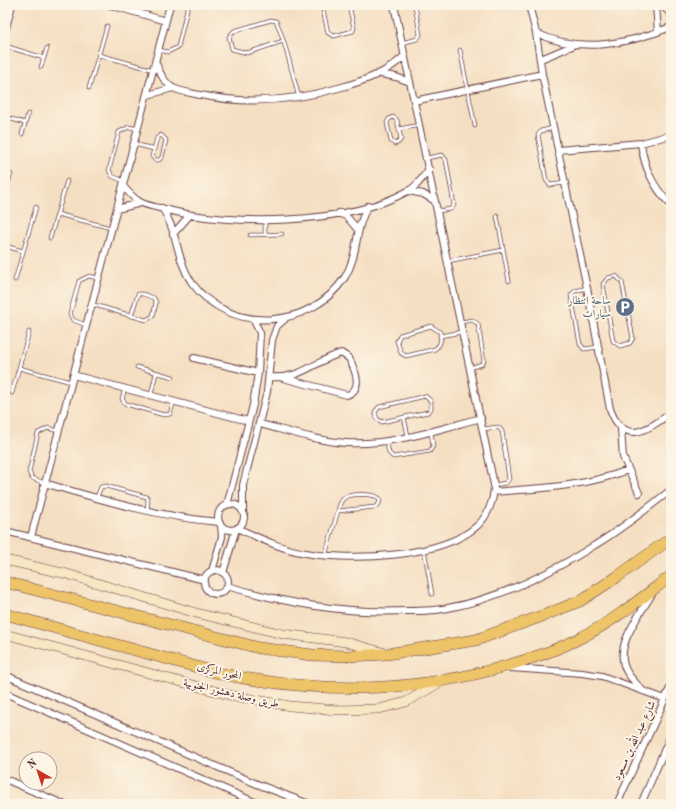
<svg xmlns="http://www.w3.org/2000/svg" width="676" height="809" viewBox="0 0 676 809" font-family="'Old Standard TT',Amiri,serif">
<rect width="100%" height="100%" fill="#fcf5e5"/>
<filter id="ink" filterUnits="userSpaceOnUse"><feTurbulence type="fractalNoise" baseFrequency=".025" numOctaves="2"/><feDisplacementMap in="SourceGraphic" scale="8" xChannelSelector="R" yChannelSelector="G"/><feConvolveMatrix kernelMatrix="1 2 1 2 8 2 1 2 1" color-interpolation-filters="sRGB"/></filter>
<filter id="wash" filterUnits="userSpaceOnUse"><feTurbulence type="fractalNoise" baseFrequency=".012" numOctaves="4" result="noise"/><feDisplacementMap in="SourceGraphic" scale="16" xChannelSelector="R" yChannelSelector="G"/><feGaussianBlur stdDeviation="0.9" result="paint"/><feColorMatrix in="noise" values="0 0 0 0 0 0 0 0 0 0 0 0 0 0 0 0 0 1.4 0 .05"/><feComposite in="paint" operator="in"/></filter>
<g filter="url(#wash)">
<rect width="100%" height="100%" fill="#f5dfc2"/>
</g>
<g filter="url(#ink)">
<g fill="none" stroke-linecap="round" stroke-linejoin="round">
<defs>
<path id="lane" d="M322,5L328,33L334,36L353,31L354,28L349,5
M283,41L247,53L232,49L229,37L234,31L271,20L276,21C286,42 292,74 299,97
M402,43L417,39L420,35L415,5
M5,46L44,58
M159,50L168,52L178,47L188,5
M460,50L475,126
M99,55L154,70
M41,67L47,48
M89,88L107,26
M5,117L25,123
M393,117L397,120L401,139L399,142L395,144L391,141L387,123L389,119Z
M553,128L541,131L538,135L546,180L550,185L565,183
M399,129L420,125
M22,134L28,114
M161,135L166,140L162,157L159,160H155L152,156L157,138Z
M134,144L154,149
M427,158L442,155L446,160L454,205L451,209L438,211
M124,181L112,176L109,170L119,132L129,127L138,129
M5,191L11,174
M57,214L111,228
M497,216L509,281
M265,220V234
M250,235L282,234
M50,238L67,181
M5,246L23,251
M448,261L503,250
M616,276L622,282L633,338L630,343L620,346L613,341L603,284L608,278Z
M15,280L36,207
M587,288L575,291L571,295L580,344L584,349L599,347
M91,304L146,320L153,316L156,303L154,298L143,294H138L131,316
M593,318L609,315
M461,322L472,320L478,324L484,361L482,364L470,368
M86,325L73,320L70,314L79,281L89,276L98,278
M431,326L440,332C441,339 442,344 435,349L406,356L401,353L397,341L400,335Z
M440,336L462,332
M137,367L173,377
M19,368L71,382
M125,388L122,399L126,404L164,415L170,414L174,401
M12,393L29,332
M151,395L156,373
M425,396L431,401V409L428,412L382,422L377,419L375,412L379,407Z
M404,417L408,436
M483,429L498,427L502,431L509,479L506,483L494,485
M386,441L389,453L393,457L430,451L433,446L431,432
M44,483L32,478L29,472L38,433L48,428L58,431
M96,499L101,487L106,486L147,497L148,501L147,511
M424,549L432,594
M325,556L338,511L375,507L379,504L380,499C375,493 348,493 343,499C340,502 339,507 338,511"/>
<path id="street" d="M110,5L166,21
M529,5L536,33L542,74L587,288L610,409C624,447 647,430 671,413
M656,5L658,32
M662,5L671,14
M5,31L12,5
M536,33C580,54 628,44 671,27
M541,59L572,46
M156,63C159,72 165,83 173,88C181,92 192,93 200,95C249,105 295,101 342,87C366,80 387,73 404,56
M381,74L396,77L410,82
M148,95L173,88
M414,101L542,74
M641,143C644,168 653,187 671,205
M558,150L641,143L671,135
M123,186C128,192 133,198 140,202C147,206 156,207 164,209C230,227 347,225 408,191C417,187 423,177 429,169
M409,191L423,194L435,201
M162,208C178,231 176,260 192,283C230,335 311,330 345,277C359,254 354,229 368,206
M117,209L141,203
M339,213L347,217L358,230
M173,234L189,216
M194,358L258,373
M73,375L248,421
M269,377C301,380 313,362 341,353L349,358C355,370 364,389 347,395L283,378
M260,424C288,431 317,441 346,443C390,446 439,429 481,418
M621,429L623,457L639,493
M44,483C102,500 159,517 219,522
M494,492C540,488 584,487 628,470
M218 517a13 13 0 1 1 26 0a13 13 0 1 1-26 0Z
M227,505L253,405L258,373L260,333L253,319
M243,511V485L267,392L272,340L277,326L285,319
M237,528C259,538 281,549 306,553C351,561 441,558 477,526C488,516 494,500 494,485L394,5
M5,531L205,580
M31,537L170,5
M204 582a12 12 0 1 1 24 0a12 12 0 1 1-24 0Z
M212,571L222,537L221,525
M223,573L236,529
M227,586C286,603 344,614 406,611C420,611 435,611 448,608C500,598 551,573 595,545C622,529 646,509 671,490
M511,668L582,673L602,676L665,699
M5,675L257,784L309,804
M643,691C638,685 631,679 627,672C612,647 640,615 652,594
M5,693L259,804
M5,779L63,804
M617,804L671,686
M641,804L671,735"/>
<path id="secondary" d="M5,560L67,574L196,613L283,634L346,642L385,653
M5,634L229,695L290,706L337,710L379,709L406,702L439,683"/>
<path id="highway" d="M5,582L259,648L312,655L350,656L387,654L476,640L545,615L580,601L617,577L671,538
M5,614L222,674C323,694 417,694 516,663C539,656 562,648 584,636C615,620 643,597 671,576"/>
</defs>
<use href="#lane" stroke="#643c42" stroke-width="4.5"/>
<use href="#street" stroke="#643c42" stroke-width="8"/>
<use href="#secondary" stroke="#643c42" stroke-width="10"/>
<use href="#highway" stroke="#643c42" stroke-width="12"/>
<use href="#lane" stroke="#fff" stroke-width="3"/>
<use href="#street" stroke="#fff" stroke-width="6"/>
<use href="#secondary" stroke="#f8e7c3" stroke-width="9"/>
<use href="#highway" stroke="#eec469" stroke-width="11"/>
</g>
</g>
<defs>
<symbol id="parking-disc" viewBox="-11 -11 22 22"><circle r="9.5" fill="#5c6f8a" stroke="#fcf5e5"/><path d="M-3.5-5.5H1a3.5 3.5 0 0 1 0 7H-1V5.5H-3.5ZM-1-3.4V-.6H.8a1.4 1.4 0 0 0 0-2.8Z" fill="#fff"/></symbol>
</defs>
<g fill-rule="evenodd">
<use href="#parking-disc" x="614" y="296" width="22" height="22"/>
</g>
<g text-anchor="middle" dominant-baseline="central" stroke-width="4" stroke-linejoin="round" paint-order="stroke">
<g font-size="11" fill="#4e5e75" stroke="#fcf5e5" text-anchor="end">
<text x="611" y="301">ساحة انتظار<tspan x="611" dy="13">سيارات</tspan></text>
</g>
<g font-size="11" fill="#4a1f2b" stroke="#fcf5e5">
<text transform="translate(219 672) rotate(14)">المحور المركزى</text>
<text transform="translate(231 694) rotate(13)">طريق وصلة دهشور الجنوبية</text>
<text transform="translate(635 741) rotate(-65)">شارع عبد الله بن مسعود</text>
</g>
</g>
<rect width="676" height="809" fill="none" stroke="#fcf5e5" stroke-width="20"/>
<g transform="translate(38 771) rotate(321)"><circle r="19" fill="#fcf5e5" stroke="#b59f9b"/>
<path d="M0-3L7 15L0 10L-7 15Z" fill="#c8321e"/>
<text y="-6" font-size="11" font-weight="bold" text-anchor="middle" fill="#4a1f2b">N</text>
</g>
</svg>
